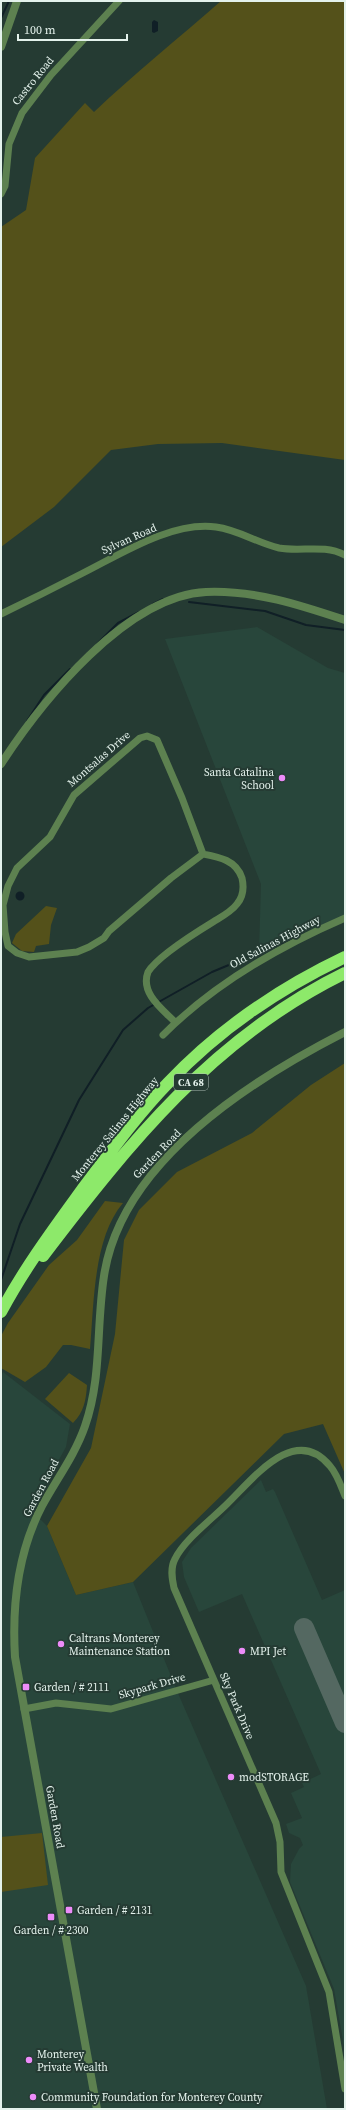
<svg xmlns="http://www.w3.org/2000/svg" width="346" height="2110" viewBox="0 0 346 2110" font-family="'Source Serif 4',serif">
<rect width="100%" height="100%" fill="#253b33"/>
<path fill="#28463b" d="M257,627L328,668L345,673V915L259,952L261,884L165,639Z
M3,1372L70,1424L66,1447L31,1510L47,1526L76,1595L133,1582L177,1691L306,1986L327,2109H1V1377Z
M261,1480L266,1492L273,1489L275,1492L322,1600L345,1590V2052L334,1989L290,1882L291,1864L299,1849L303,1845L300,1838L289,1833L286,1824L302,1818L291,1793L304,1787L302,1783L321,1774L242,1594L199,1612L184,1577L182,1562L191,1548Z"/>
<path fill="#54511a" d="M221,1H345V460L222,443L158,444L111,450L54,507L1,547V227L26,210L35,158L85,103L94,112C135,73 179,38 221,1Z
M46,906L57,908L51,925L49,944L36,946L34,952L22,951L12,943L16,934Z
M345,1063V1474L323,1424L284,1434L133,1582L76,1595L47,1526L91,1448L115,1334L124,1240L139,1210L177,1172L252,1133L311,1085Z
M105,1201L123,1203C93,1238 94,1305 90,1349L71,1345H63L46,1367L25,1382L1,1368V1336L8,1323L49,1265L77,1240Z
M69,1373L87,1385C86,1400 84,1412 73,1423L45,1399Z
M42,1833L48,1885L1,1892V1837Z"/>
<path fill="#101f26" d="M154,20L158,22V31L154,33L152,32V22Z
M15.5 896a4.5 4.5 0 1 1 9 0a4.5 4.5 0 1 1-9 0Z"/>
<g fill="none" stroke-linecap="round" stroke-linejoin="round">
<path stroke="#101f26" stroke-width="2" d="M1,18L9,1
M189,602L265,611L306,625L345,630
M153,604L163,599
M97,644L118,623L139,612
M27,721L44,695L70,669
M1,1280L20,1224L79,1100L123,1030L148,1008L212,972L298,936"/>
<path stroke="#546861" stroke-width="20" d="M304,1628L345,1723"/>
<path stroke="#5d8150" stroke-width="7" d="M1,194L5,186L9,144L22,113L51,75L119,1
M1,614C28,601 56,587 83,573C121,554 172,521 216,527C239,530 257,543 279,548C302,552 323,544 345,555
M147,736L157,740L182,798L203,854L171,878L109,931L104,938L89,947L77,952L29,957L17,953L8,946L5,932L3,905L8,886L17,868L50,837L74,795L140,738Z
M175,1022C162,1009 140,993 148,972C158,956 195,933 213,922C221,917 231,912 237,904C243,897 244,887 242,878C236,860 219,857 203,854
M163,1035C215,983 278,947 345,918
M345,1496C341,1486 337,1474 330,1466C295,1423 253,1479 227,1504C212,1519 184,1540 175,1559C170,1568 172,1579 174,1588L276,1823L280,1842L281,1872L329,1992L345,2089
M24,1709L56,1703L111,1709L214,1680"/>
<path stroke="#5d8150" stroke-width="8" d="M1,47L17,1
M1,764C42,701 126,596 206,592C255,590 300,605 345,620
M97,2109L15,1657C12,1607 18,1552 42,1506C56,1480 75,1455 85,1426C102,1378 96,1327 104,1276C121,1162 249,1081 345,1032"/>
<path stroke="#8de96a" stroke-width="12" d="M43,1256C129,1143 214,1037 345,973
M1,1312C24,1269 52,1231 81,1191C109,1154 136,1116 168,1083C218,1030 280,988 345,957"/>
</g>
<g fill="#ed8cf9" stroke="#253b33" stroke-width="1.5">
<circle cx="282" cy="778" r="4"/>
<circle cx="61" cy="1644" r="4"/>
<circle cx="242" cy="1651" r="4"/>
<rect x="22" y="1683" width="8" height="8" rx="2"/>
<circle cx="231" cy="1777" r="4"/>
<rect x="65" y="1906" width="8" height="8" rx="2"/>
<rect x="47" y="1913" width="8" height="8" rx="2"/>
<circle cx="29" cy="2060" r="4"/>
<circle cx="33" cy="2097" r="4"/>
</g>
<g text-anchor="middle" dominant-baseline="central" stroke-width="4" stroke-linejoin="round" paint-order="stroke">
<rect fill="#253b33" stroke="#abbbb4" stroke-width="1" x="174" y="1074" width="34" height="16" rx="3"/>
<g font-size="10" font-weight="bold" fill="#e4f2ec">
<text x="191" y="1082">CA 68</text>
</g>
<g font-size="11" fill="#e4f2ec" stroke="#253b33">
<text transform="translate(33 81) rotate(-51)">Castro Road</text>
<text transform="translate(129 539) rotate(-24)">Sylvan Road</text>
<text transform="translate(99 759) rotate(-41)">Montsalas Drive</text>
<text transform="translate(275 942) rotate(-28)">Old Salinas Highway</text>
<text transform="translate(115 1129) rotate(-51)">Monterey Salinas Highway</text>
<text transform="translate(157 1154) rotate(-46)">Garden Road</text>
<text transform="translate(41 1488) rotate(-62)">Garden Road</text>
<text transform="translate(152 1686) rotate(-16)">Skypark Drive</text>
<text transform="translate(237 1706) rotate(67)">Sky Park Drive</text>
<text transform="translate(55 1817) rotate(80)">Garden Road</text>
</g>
<g font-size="11" fill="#e4f2ec" stroke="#253b33" text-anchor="start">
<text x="274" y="772" text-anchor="end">Santa Catalina<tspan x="274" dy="13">School</tspan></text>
<text x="69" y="1638">Caltrans Monterey<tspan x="69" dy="13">Maintenance Station</tspan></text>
<text x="250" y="1651">MPI Jet</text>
<text x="34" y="1687">Garden / # 2111</text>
<text x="239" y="1777">modSTORAGE</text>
<text x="77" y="1910">Garden / # 2131</text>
<text x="51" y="1930" text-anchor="middle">Garden / # 2300</text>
<text x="37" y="2054">Monterey<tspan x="37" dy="13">Private Wealth</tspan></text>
<text x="41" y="2097">Community Foundation for Monterey County</text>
</g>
</g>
<rect width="346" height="2110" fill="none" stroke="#e4f2ec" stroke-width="4"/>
<path d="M18 34v6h109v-6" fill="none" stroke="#e4f2ec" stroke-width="2"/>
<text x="24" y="34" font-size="12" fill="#e4f2ec" stroke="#253b33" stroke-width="3" paint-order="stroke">100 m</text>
</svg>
